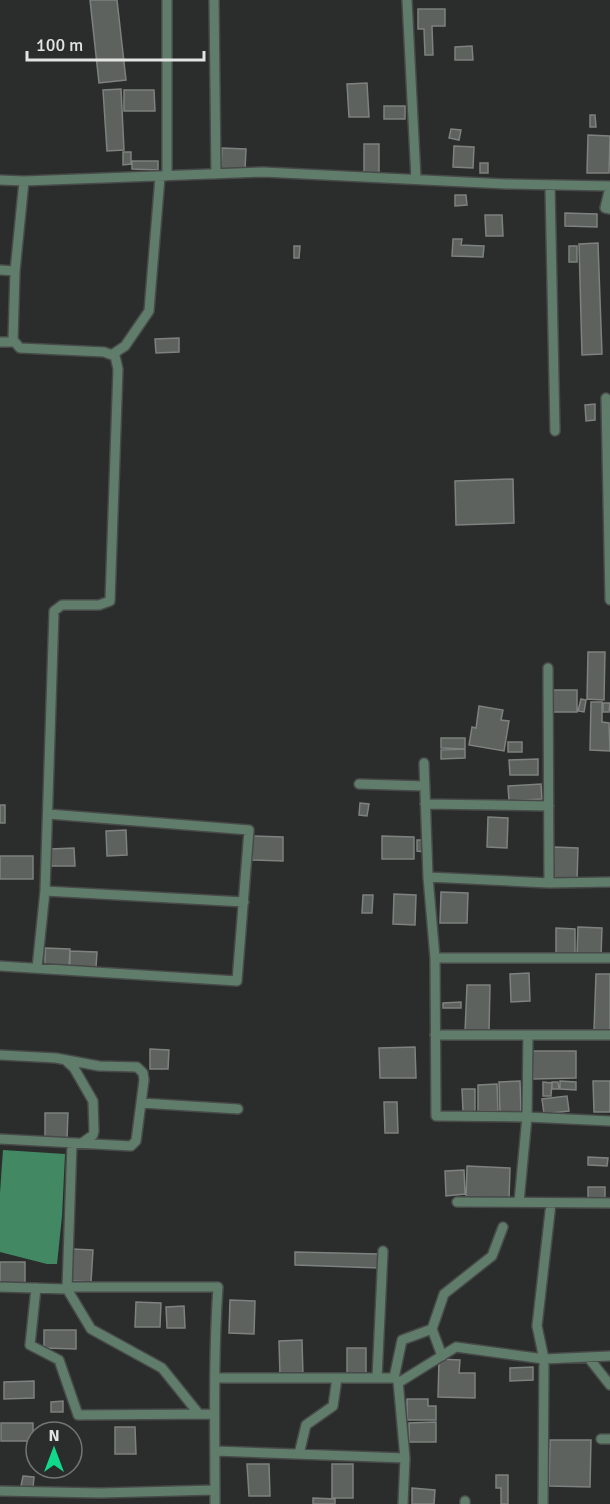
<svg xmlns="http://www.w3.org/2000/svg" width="610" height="1504" viewBox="0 0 610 1504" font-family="Signika,sans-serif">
<rect width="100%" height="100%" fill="#2a2d2b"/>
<path fill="#428963" d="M3,1150L65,1154L62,1216L57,1264H47L0,1252V1193Z"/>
<path fill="#5e625f" stroke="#7d817f" stroke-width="1.5" d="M90,0H117L126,80L99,83Z
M418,9H445V26H432L433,55H425L424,29H418Z
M472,46L473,60H455V47Z
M367,83L369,117H349L347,84Z
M121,89L124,150L107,151L103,90Z
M124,90H154L155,111H124Z
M384,106H405V119H384Z
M590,115H595L596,127H590Z
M451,129L461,130L459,140L449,138Z
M588,135L610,136L609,173H587Z
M364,144H379V176H364Z
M454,146L474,147L473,168L453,167Z
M222,148L246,149L245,171L221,170Z
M123,152H131V164L123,165Z
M132,161H158V170L132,169Z
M480,163H488V173H480Z
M455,195H466L467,205L455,206Z
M565,213L597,214V227L565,226Z
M485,215H502L503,236H486Z
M453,239H462L461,245L484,246L483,257L452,256Z
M598,243L602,354L582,355L579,244Z
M294,246H300L299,258H294Z
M569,246H577V262H569Z
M179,338V352L156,353L155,339Z
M595,404V420L586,421L585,405Z
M513,479L514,523L456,525L455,481Z
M588,652H605L604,700L587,699Z
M553,690H577V712H552Z
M581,699L586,700L584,712L578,711Z
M591,702H602V722L609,723L610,751L590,750Z
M603,703H610L609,712H603Z
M479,706L503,710L501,720L509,721L504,751L469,745L472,727L476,728Z
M441,738H465V749L441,748Z
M508,742H522V752H508Z
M465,749V758L441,759V750Z
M538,759V775H510L509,760Z
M541,784L542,799L509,801L508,786Z
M360,803L369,804L367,816L359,815Z
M0,805H5V823H0Z
M488,817L508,818L507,848L487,847Z
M126,830L127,855L107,856L106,831Z
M252,836L283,837V861L252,860Z
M382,836L414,837V859H382Z
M417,840H424V852L417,851Z
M554,847L578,848L577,881H553Z
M74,848L75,866H51L50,849Z
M0,856H33V879H0Z
M441,892L468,893L467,923H440Z
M394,894L416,895L415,925L393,924Z
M363,895H373L372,913H362Z
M578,927L602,928L601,956L577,955Z
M556,928L575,929V956H556Z
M45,948L70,949L69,966L45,965Z
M70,951L97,952L96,968L70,967Z
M529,973L530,1001L511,1002L510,974Z
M596,974H610V1030H594Z
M467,985H490L489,1033L465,1032Z
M461,1002V1008H443V1003Z
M415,1047L416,1078H380L379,1048Z
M150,1049L169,1050L168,1069H150Z
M532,1051H576V1078L533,1079Z
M520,1081L521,1112H500L499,1082Z
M560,1081L576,1082V1090L560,1089Z
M593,1081H610V1112H594Z
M543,1082L552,1083L551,1096H543Z
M552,1082H558L559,1089H552Z
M497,1084L498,1111H478V1085Z
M462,1089H475V1111H463Z
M567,1096L569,1111L544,1114L542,1099Z
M384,1102H397L398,1133H385Z
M45,1113H68L67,1139H45Z
M588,1157L608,1158L607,1166L588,1165Z
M467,1166L510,1168L509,1200L466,1199Z
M464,1170L465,1194L446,1196L445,1171Z
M588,1187H605V1202H588Z
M72,1249L93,1250L91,1282L71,1281Z
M295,1252L379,1254V1268L295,1265Z
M0,1262H25V1286L0,1285Z
M230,1300L255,1301L254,1334L229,1333Z
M136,1302L161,1303L160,1327H135Z
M184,1306L185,1328H167L166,1307Z
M44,1330H76V1349L44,1348Z
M302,1340L303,1375L280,1376L279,1341Z
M347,1348H366V1374H347Z
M439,1359L460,1360L459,1373H475V1398L438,1397Z
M533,1367V1380L510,1381V1368Z
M34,1381V1398L4,1399V1382Z
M407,1399H428V1406H436V1420H407Z
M63,1401V1412H51V1402Z
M436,1422V1442H409V1423Z
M1,1423H33V1441H1Z
M115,1427H135L136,1454H115Z
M550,1440H591L590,1487L549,1486Z
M247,1464H269L270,1496H249Z
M332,1464H353V1498H332Z
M496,1475H508V1504H501V1488H496Z
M23,1476L34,1477L33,1488L21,1486Z
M412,1488L435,1490L434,1504H412Z
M313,1498L335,1499V1504H313Z"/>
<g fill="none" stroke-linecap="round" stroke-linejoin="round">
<defs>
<path id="minor" d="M214,0L216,174
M407,0L416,179
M0,180L24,181L263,172L506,184L610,186
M24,181L15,271L13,340L20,348L104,352L115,356L118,369L110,601L99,605H62L54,611L45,891L37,968
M550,186L555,431
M610,187L605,208L610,209
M0,270L15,271
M0,342H15
M115,356L113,354L125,346L149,311L160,177L167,176V0
M606,398L610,600
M548,668L549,883
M424,763L428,877L435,958L436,1116L527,1117L610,1121
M359,784L425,786
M425,804L549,806
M428,877L549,883L610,882
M45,891L244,902
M435,958H610
M0,966L237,981L249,830L48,814
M435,1035H610
M0,1055L56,1058L99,1066L137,1067L143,1073L144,1080L136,1141L131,1146L0,1139
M65,1060L74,1068L93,1101L94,1131L93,1135L82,1143
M141,1103L238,1109
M457,1202L610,1203
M519,1202L527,1117L528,1035
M0,1287L67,1289L72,1143
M67,1287H218C213,1359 215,1432 215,1504
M36,1288L30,1345L59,1360L78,1415L214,1414
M67,1289L91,1329L162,1368L199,1414
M432,1329L442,1356
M588,1357L610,1385
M216,1378H394L398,1381L405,1458L403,1504
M377,1378L383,1251
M394,1378L402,1340L432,1329L444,1294L492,1256L503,1227
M398,1383L456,1347L544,1359L610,1356
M601,1439H610
M215,1451L405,1458
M299,1454L306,1425L333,1406L337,1378
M0,1491L100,1493L215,1490
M465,1501V1504
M543,1504L544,1359L537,1326L551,1203"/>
</defs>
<use href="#minor" stroke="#474a48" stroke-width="12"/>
<use href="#minor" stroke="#607d6b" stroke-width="9"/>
</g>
<g transform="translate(54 1450)"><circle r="28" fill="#2a2d2b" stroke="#737674" stroke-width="1.5"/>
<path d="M0-4.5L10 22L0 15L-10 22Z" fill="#11d98a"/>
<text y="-9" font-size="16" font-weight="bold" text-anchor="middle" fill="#e1e4e2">N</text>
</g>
<path d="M27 51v9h177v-9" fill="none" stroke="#e1e4e2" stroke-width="3"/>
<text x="36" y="51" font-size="18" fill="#e1e4e2" stroke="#2a2d2b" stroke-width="4.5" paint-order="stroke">100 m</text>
</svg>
